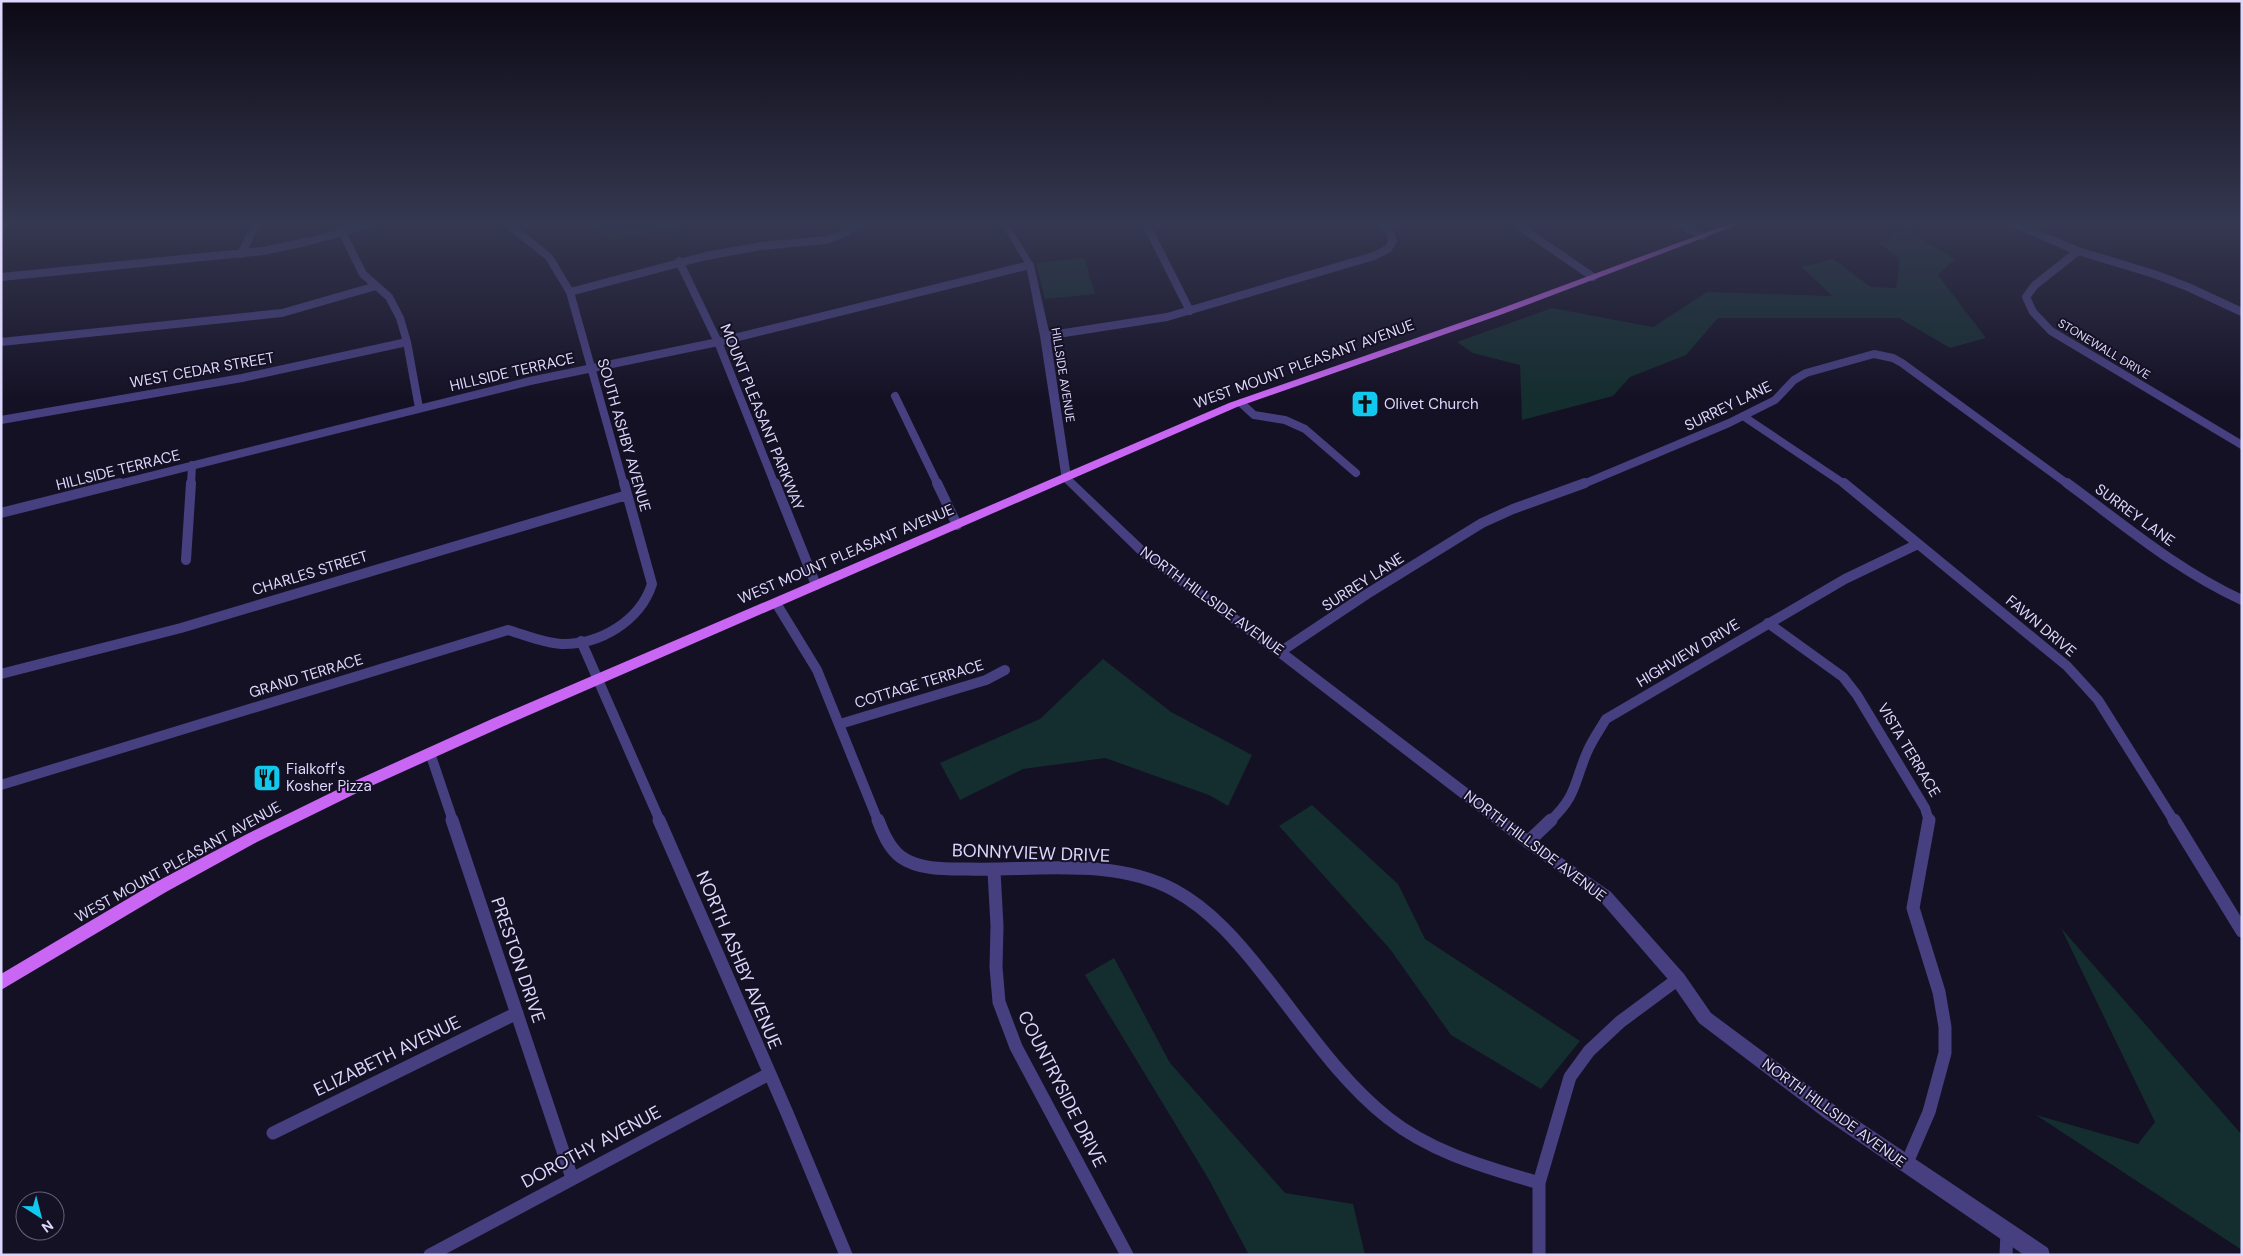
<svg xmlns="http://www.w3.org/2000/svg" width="2243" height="1256" viewBox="0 0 2243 1256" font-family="'DM Sans',sans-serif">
<rect width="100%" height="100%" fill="#151125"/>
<path fill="#142d2e" d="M586,224H696L612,241Z
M1905,230L1955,259L1938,275L1986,338L1950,348L1899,318H1718L1686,355L1630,377L1613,396L1522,420L1520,365L1473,353L1457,342L1552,308L1653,327L1707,292L1832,296L1802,267L1833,259L1871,287L1896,288L1900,259L1879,243Z
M1084,258L1095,294L1045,299L1036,263Z
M1103,659L1171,712L1252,755L1228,806L1209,795L1105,758L1023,769L960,800L940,763L1040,719Z
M1312,805L1398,884L1425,939L1580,1041L1541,1089L1451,1035L1390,949L1279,826Z
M2061,928L2242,1135V1250L2036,1115L2138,1144L2155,1122Z
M1114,958L1170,1063L1285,1193L1353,1204L1365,1255H1249L1208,1178L1085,975Z"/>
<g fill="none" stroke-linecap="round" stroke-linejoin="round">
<path stroke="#463f80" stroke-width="8" d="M508,224L549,257L570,292L624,485
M1146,224L1190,311
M1516,224L1593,277
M1678,224L1703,236
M2015,224L2078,251L2154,274L2188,287L2242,312
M1,229L5,224
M342,232L363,274L389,297L400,318L407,342L419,408
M2078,251L2035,285L2026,297L2033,312L2051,331L2242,445
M241,254L256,224
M679,261L718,342L775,485
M1,277L263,251L310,241L371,224
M570,292L706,256L761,246L826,240L843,234L857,224
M1045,336L1167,317L1374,256L1388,249L1393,241L1390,232L1382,224
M1,342L282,313L376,286
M895,396L938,485
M1241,403L1254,415L1285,420L1305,429L1356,473
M1743,416L1846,485
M1,420L242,378L407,342
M115,485L530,381L718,342L1030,265
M191,485L192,465
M1581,485L1729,423L1775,400L1794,380L1806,373L1874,354L1893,358L1902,363L2069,485"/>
<path stroke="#463f80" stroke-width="10" d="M775,483L816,585
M937,483L957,525
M1844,483L2067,666L2098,700L2174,821
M2067,483C2123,524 2178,571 2242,600
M1,513L120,483
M186,560L191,483
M776,603L817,670L878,821
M1768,623L1843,677L1857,695L1925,808L1929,821
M581,641L660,821
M1280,652L1367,594L1482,523L1513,509L1585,483
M1,674L181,628L627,495
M840,724L986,680L1005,670
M430,753L453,821
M1,785L508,630C525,635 543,643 561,644C600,645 640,621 652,584L624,483
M1550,821C1578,795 1574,781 1588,750C1593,739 1600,729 1606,719L1845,579L1918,544"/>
<path stroke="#463f80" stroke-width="13" d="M452,820L572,1178
M659,820L787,1113L846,1255
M878,820C883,833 889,848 901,857C919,870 947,869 968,869C1034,871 1113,857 1174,890C1211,910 1239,943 1264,975C1303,1024 1339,1079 1388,1118C1432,1153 1486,1167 1539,1183
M2174,820L2242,931
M1528,842L1551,820
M994,871L997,926L996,967L999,1002L1016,1047L1127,1255
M273,1133L517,1013
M1906,1165L1929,1112L1945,1053V1027L1939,992L1913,908L1929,820
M430,1255L769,1074
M1539,1255V1183L1570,1077L1589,1051L1620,1022L1678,979
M2006,1255L2007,1231"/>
<path fill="#463f80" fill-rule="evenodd" d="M1001,224H1009L1034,265L1050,336L1071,477L1150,552L1285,649L1533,838L1611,892L1684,974L1711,1013L1836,1106L2048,1248L2050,1255H2024L1824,1118L1699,1023L1672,984L1601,902L1523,846L1275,655L1142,558L1062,480L1040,336L1026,265Z"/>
<path fill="#c966f4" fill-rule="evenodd" d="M1729,224H1740L1500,315L1237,407L504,726L369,787L257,842L166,892L1,990V974L156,882L247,834L359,779L494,718L1229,403L1494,311Z"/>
</g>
<linearGradient id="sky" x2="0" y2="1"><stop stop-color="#0c0914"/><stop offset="0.56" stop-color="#353851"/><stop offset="1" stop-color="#353851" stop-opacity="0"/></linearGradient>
<rect width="2243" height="399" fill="url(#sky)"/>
<defs>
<symbol id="church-square" viewBox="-11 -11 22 22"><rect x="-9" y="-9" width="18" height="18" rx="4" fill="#11c8ee" stroke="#151125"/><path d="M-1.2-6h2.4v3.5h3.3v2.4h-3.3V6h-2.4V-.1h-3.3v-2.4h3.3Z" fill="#111"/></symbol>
<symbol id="restaurant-square" viewBox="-11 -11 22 22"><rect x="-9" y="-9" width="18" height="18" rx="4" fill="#11c8ee" stroke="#151125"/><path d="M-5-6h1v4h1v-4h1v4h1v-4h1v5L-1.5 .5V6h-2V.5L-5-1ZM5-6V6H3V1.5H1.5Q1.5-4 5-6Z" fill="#111"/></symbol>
</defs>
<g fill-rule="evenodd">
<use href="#church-square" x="1349" y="388" width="32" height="32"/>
<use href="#restaurant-square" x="251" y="762" width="32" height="32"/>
</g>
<g text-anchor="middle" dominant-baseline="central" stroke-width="4" stroke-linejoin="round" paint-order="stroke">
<g font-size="12" fill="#ded7fc" stroke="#151125">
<text transform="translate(2104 349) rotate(31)">STONEWALL DRIVE</text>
<text transform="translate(1063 375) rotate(81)">HILLSIDE AVENUE</text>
</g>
<g font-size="15" fill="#ded7fc" stroke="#151125">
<text transform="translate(1304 364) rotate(-20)">WEST MOUNT PLEASANT AVENUE</text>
<text transform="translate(202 370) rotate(-10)">WEST CEDAR STREET</text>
<text transform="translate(512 372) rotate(-13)">HILLSIDE TERRACE</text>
<text transform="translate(1728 406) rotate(-26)">SURREY LANE</text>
<text transform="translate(762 417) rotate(68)">MOUNT PLEASANT PARKWAY</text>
<text transform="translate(624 435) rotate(74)">SOUTH ASHBY AVENUE</text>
<text transform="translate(118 470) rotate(-14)">HILLSIDE TERRACE</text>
<text transform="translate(2135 515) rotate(36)">SURREY LANE</text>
<text transform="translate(846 554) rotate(-23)">WEST MOUNT PLEASANT AVENUE</text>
<text transform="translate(310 573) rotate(-17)">CHARLES STREET</text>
<text transform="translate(1363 582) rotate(-33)">SURREY LANE</text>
<text transform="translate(1212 601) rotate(36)">NORTH HILLSIDE AVENUE</text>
<text transform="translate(2041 626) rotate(40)">FAWN DRIVE</text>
<text transform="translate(1688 653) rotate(-31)">HIGHVIEW DRIVE</text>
<text transform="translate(306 676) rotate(-17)">GRAND TERRACE</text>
<text transform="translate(919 684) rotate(-17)">COTTAGE TERRACE</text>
<text transform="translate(1909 750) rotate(59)">VISTA TERRACE</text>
<text transform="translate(1535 846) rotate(37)">NORTH HILLSIDE AVENUE</text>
<text transform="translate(178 862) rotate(-29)">WEST MOUNT PLEASANT AVENUE</text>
<text transform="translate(1834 1113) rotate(36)">NORTH HILLSIDE AVENUE</text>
</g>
<g font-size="15" fill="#ded7fc" stroke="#151125" text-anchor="start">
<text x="1384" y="404">Olivet Church</text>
<text x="286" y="769">Fialkoff's<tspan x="286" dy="17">Kosher Pizza</tspan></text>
</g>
<g font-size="18" fill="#ded7fc" stroke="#151125">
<text transform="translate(1031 853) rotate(2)">BONNYVIEW DRIVE</text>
<text transform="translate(518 960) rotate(71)">PRESTON DRIVE</text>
<text transform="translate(739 960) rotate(67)">NORTH ASHBY AVENUE</text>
<text transform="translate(387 1056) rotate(-26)">ELIZABETH AVENUE</text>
<text transform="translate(1062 1089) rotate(63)">COUNTRYSIDE DRIVE</text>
<text transform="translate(591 1147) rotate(-28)">DOROTHY AVENUE</text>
</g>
</g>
<rect width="2243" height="1256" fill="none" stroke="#ded7fc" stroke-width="5"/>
<g transform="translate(40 1216) rotate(144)"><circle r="24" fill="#151125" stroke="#65607b"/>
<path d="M0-4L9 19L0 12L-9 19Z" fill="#11c8ee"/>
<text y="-8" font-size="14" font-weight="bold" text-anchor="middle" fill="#ded7fc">N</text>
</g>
</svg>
